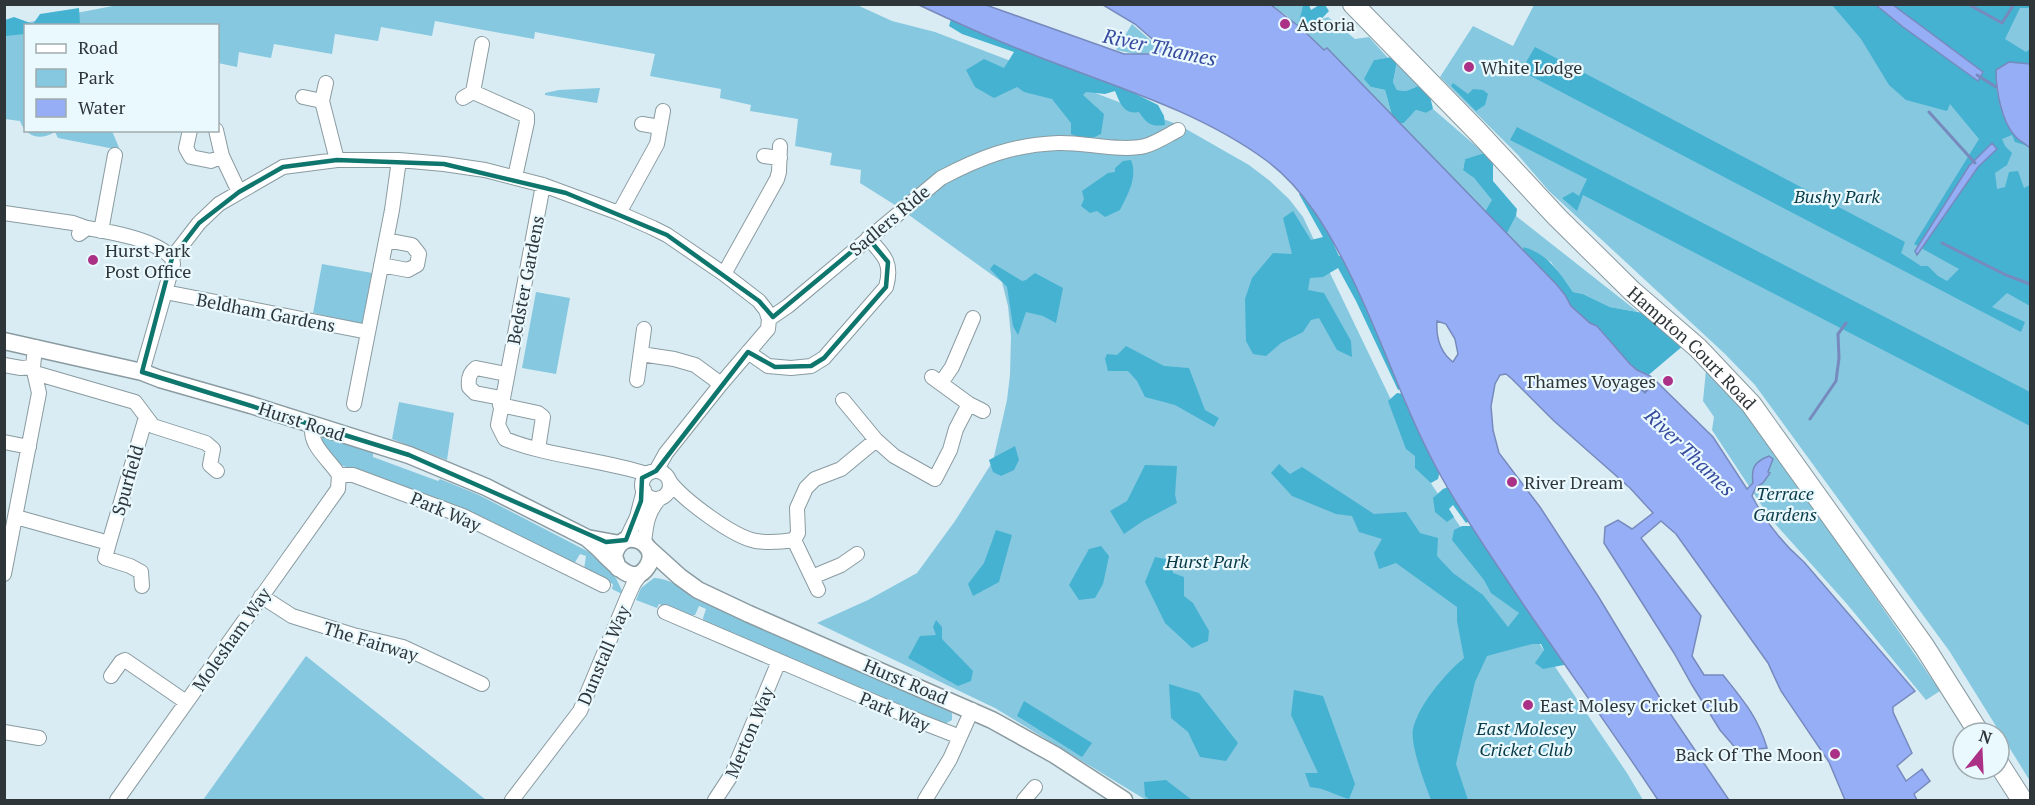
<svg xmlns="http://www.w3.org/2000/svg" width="2035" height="805" viewBox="0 0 2035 805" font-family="'PT Serif',serif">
<rect width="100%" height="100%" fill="#d9ecf3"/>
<path fill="#85c8df" d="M123,4L857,5L892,21L935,32L1179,125L1249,165L1270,181L1289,199L1303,217L1432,485L1627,773L1643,800H1146L995,708L817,623L868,600L917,573L955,521L993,461L1007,400L1010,375L1011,336L1008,306L1002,282L895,205L860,183L861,170L830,165L832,153L795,146L798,119L750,111L751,105L720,98L721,89L650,76L655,54L535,32L534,39L435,21L432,36L381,27L378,41L335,34L332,54L274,44L271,58L239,52L237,67L218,63V26H26V130L112,131L120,150L58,138L55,132C40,141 26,137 20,121L5,119L4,27Z
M1271,5H1302L1319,20L1328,17L1355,39L1369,37L1388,58L1374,60L1371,87L1385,90L1392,116L1327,48L1324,51L1286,15Z
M1534,5H2030V781L1950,652L1755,385L1724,353L1549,191L1518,155L1440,77L1473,26L1513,46Z
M1132,24L1158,47L1157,50C1146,57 1128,53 1116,50Z
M1397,62L1418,86L1406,91L1397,90L1393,82Z
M600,88L597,103L545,95V93L559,90Z
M1433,109L1484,153L1465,159L1463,169L1474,178L1493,200L1484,212L1399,123H1404L1416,110L1426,113Z
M1516,216L1638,312L1610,307L1583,294L1573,292L1551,262L1523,247L1521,250L1506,235Z
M322,264L372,273L362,324L313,313Z
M536,292L570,298L556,374L522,368Z
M1706,370L1757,426L1940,691L1926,700L1847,604L1770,518L1712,430L1714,417L1703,401Z
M399,402L454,413L447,460L392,439Z
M322,436H325L373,453V457L438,481L440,479L479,495L589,552L616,578L624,595L612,589L613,584L588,573L584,569L586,556L580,554L574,564L456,508L341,465L321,442Z
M654,578C669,578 681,588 694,595L950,710L952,713V720L943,725L704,623L703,618L706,609L699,606L695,615L688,616L659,604L657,608L636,600L641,588Z
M306,656L486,800H203Z"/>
<path fill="#46b2d2" d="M1302,5H1309L1311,10L1319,5H1325L1329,11L1310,31L1299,22L1303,6Z
M1832,5H2030V8H2020L2005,39L2026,52L2030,49V64L2009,62L1996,87C2002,112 2007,130 2028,146L2015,142L2012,135L2002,139L2005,146L2012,153L2007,165L1995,173L1997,189L2005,187L2009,172L2018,171L2024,188L2030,185V306L2007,293L1992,307L2025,322L2021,332L1521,71L1535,47L1905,242L1901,253L1921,266H1928L1938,276L1947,281L1959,269L1914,244L1979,139L1950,104L1947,111L1906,100L1889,85L1861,39Z
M79,8L80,24L72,26H26L25,34L5,36V20L14,17L33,24L40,14Z
M952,16L1100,76L1158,105L1164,116L1165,125C1151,127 1147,124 1139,112C1124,115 1120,103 1115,91L1105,94L1086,92L1083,95L1104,114L1101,134L1086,141L1071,134V123L1052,99L1024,92L1017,87L994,98L975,87L966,70L984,59L1004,68L1014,52L962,34L949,26Z
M1392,57L1397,62L1393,82L1397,90L1406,91L1418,86L1430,96L1433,109L1426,113L1416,110L1404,123H1394L1385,90L1371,87L1364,79L1374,60Z
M1453,83L1468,94L1473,89L1483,90L1488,94L1485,105L1476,111L1451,86Z
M1517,127L2030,392V426L1583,195L1577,211L1562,198L1573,192L1579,196L1587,179L1510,140Z
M1484,153L1493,162V181L1517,209L1516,216L1505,237L1482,216L1492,200L1474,178L1463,170L1465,159Z
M1131,160C1138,177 1128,194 1120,210L1105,217L1097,211L1090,213L1081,206L1084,199L1082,191L1108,173L1115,172V168L1123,161Z
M1308,190L1338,234L1334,245L1339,256L1360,259L1405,386L1398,390L1356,301L1338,268L1323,277L1310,278L1308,290L1324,293L1351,341L1352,357L1337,350L1319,318L1311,320L1303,332L1281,343L1266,356L1253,354L1246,341L1245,299L1252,278L1273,253L1292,254L1283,218L1293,211L1311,240L1323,237L1299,194Z
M1523,247C1547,253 1559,272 1573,292L1583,294L1610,307L1654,315L1684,345L1645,378L1521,262Z
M994,264L1022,281L1026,280L1035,273L1063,288L1056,323L1043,316L1026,312L1018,335L1013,326L1007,287L990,269Z
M1126,346L1164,366L1189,368L1205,410L1219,418L1214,427L1175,405L1145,397L1137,381L1128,371H1108L1105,359L1107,354L1117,355Z
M1397,393L1412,395L1442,462L1438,479L1431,483L1415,468V456L1406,449L1388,401Z
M1015,446L1019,460L1014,470L1001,476L993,472L989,460Z
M1279,464L1290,474L1302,467L1374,514L1406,512L1420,533L1438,538L1437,556L1453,573L1483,595L1508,627L1519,613L1491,593L1484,580L1452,540L1454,530L1462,526H1475L1569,664L1543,669L1535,663L1544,650L1541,644H1532L1487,656L1475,682L1456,764L1468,800H1431C1425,784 1410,745 1413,729C1419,704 1445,674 1464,658L1457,621V607L1396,563L1379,569L1374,553L1382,539L1359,532L1352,516L1336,514L1292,496L1271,473Z
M1145,465L1177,466L1175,495L1177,503L1143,521L1124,534L1110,511L1127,501Z
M1455,484L1474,519L1466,523L1453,505L1449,509L1454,517L1447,522L1435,512L1433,498L1443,489Z
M996,530L1012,535L999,582L973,596L968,584L984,563Z
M1101,546L1109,556L1103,584L1095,598L1079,600L1069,585L1089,549Z
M1155,557L1170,560L1173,573L1184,577V596L1193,603L1209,631L1208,641L1192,648L1165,623L1145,582Z
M936,620L942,627V639L973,671L971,681L958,686L908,658L920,636L936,635L933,627Z
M1169,684L1199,693L1238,743L1226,761L1200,757L1188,732L1171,718Z
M1294,690L1323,696L1355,784L1349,799C1334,795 1326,788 1310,787L1305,773H1318L1291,715Z
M1024,701L1092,743L1082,757L1017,716Z
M1166,780L1192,800H1150L1145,796L1144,782Z"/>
<path fill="#96aef6" stroke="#778abd" stroke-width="1.5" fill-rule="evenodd" d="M919,5H986L1124,54H1154L1160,49L1159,45L1135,24L1103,5H1271L1301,28L1324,50L1327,48L1557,285L1565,295L1571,306L1590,323L1597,326L1630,364L1637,370L1650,376L1655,380L1645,392L1638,387L1645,393L1656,381L1713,437L1747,489L1753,483C1751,468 1754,462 1769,456L1773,459L1768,472L1770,473L1763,483L1756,487L1752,496C1765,521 1783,544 1804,562L1915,691L1893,707V712L1912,753L1897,766L1906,781L1922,769L1930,781L1914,794L1917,800H1845L1829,762L1781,691L1768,663L1676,534L1661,521L1641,538L1701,616L1692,656L1704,675H1723C1743,700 1758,717 1767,748L1738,751L1720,730L1692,685L1674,653L1604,543L1605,527L1618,520L1632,529L1653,513L1630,488L1554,421L1512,379L1506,374L1500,375L1495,384L1491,406L1493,430L1499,453L1540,507L1598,596L1663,703L1729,800H1658C1613,732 1565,666 1519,598C1493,559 1465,519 1442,478C1405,413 1382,337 1348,270C1328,230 1304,189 1267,161C1198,110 1112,86 1034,55C995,40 957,23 919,5ZM1437,321L1446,324L1455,339L1458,354L1453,362C1440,352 1436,336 1437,321Z
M1876,5H1893L1983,72L1978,81L1903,27Z
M2009,62L2030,64V148C2026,144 2019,141 2015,136C2001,121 1996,89 1996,70Z
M1992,143L1997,149L1978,167L1917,255L1915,251L1969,166Z"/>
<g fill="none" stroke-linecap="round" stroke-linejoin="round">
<path stroke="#778abd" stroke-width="3" d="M1968,4L2002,23L2014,4
M1977,75L1996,87
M1929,112L1975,163
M1942,243L2006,275L2030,284
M1810,419L1836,381L1839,358L1838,334L1846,323"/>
<defs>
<path id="minor" d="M326,83L322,101L337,160
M473,92L527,116V122L515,177
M303,97L322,101
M463,98L473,92L482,44
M642,124L660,127
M190,130L186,148L191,157L211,161L222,156
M216,130L222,156L239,192
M764,156L780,158
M543,185L498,425L505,439C550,457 601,459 647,474
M4,213L73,223L87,228
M619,213L657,144L663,111
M101,231L115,155
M79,234L87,228C111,232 155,239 172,258
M381,265L408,270L417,265L419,254L412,245L386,240
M724,274L777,179L779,172L780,146
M165,292L368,332
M748,352L768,366L791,368L811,366L824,358L886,287C893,263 884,255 868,238
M641,354L674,359L695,365L721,384
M4,365L21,368L33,367
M142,372L173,264L172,258L199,223L219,204L283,167L337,160H399L444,164L485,170L543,185L619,213L653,228L667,235L724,274L759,301L766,310L769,319
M35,373L135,402L153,426L206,443L213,449L210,465L217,471
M932,377L969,404L983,411
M637,380L644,329
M941,383L952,367L973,318
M501,398L475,393L469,387C468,379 469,373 476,368L506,374
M843,400L876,440L894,456L935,479L950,450L956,429L969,404
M354,404L392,210L399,160
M500,405L538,413L543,417L538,449
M313,425C307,444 330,460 339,475
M4,442L29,447
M656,471L666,453L721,384L768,329L769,319L788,306L941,178C981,157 1012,145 1058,143C1084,142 1121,152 1145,146C1156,143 1168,135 1178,130
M642 485a14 14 0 1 1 28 0a14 14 0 1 1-28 0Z
M339,475H353L463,516L603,585
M670,482C684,500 733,537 756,541C769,543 781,542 794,540L798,533L797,508L806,488L815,479L841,469L876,440
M16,517L109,543L146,417
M626,540L637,517L644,490
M794,540L818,590
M109,543L105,558L130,566L141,572L142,586
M644,543C646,525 647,512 660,498
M4,574L39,393L33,367L35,347
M812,577L841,565L857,554
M261,596L292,616L353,635L403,647L482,684
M665,612L919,721L960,737
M111,676L121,662L125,660L186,702
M4,732L39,738
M117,800L338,489L339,475
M512,800L580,711L628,596L634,583L642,572
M715,800L732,774L779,661
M925,800L950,759L972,710
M1024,800L1035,787"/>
<path id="major" d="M4,341L142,372L160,379L251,405L409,455L486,487L587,538L620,544
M588,539C594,544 600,549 605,555C616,565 634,587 647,567C663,544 621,523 614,556L618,568
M649,549L680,577L698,590L749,614L992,720L1055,755L1124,800"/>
<g id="highway">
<path id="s1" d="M1353,4L1477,131L1557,217L1632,291L1698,348L1751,404L1924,646L1979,733"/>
<path d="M1999,764L2022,800"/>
</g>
</defs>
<use href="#minor" stroke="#8a9ba1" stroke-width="16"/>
<use href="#major" stroke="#8a9ba1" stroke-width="19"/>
<use href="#highway" stroke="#8a9ba1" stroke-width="22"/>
<use href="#minor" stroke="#fff" stroke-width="14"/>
<use href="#major" stroke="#fff" stroke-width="16"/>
<use href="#highway" stroke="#fff" stroke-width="20"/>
</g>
<path fill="none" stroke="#0f766e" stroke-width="4.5" stroke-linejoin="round" d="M337,160L444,164L566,193L667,235L759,301L773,317L868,238L888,262L886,287L824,358L811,366L775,367L748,352L656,471L642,478L641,501L626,540L606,542L409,455L142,372L172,258L199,223L239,192L283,167Z"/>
<g fill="#ab3186" stroke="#eaf9fe" stroke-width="2">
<circle cx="1285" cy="24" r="6"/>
<circle cx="1469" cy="67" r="6"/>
<circle cx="93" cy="260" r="6"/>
<circle cx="1668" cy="381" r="6"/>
<circle cx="1512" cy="482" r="6"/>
<circle cx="1528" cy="705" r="6"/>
<circle cx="1835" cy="754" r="6"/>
</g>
<g text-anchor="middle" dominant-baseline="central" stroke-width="4.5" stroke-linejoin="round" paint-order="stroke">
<g font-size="18" fill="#2f3639" stroke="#eaf9fe" text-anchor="start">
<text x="1297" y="24">Astoria</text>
<text x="1481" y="67">White Lodge</text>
<text x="105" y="250">Hurst Park<tspan x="105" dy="21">Post Office</tspan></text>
<text x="1656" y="381" text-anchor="end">Thames Voyages</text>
<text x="1524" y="482">River Dream</text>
<text x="1540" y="705">East Molesy Cricket Club</text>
<text x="1823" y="754" text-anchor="end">Back Of The Moon</text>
</g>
<g font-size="18" font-style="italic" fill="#093b48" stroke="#eaf9fe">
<text x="1837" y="196">Bushy Park</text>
<text x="1785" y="493">Terrace<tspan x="1785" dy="21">Gardens</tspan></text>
<text x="1207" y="561">Hurst Park</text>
<text x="1526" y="728">East Molesey<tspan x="1526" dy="21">Cricket Club</tspan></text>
</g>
<g font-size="18" fill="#2f3639" stroke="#eaf9fe">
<text transform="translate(889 220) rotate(-40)">Sadlers Ride</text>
<text transform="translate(525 280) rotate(-79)">Bedster Gardens</text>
<text transform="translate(266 312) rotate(11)">Beldham Gardens</text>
<text stroke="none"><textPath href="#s1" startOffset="483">Hampton Court Road</textPath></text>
<text transform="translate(302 421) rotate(18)">Hurst Road</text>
<text transform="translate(127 480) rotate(-74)">Spurfield</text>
<text transform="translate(446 511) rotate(23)">Park Way</text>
<text transform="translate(231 639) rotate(-55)">Molesham Way</text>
<text transform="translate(371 641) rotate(17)">The Fairway</text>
<text transform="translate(603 655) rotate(-67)">Dunstall Way</text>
<text transform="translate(906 681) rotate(23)">Hurst Road</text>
<text transform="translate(895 711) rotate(23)">Park Way</text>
<text transform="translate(749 732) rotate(-67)">Merton Way</text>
</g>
<g font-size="20" font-style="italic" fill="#364a9e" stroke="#eaf9fe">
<text transform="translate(1160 47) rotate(12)">River Thames</text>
<text transform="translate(1690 452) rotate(44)">River Thames</text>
</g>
</g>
<rect width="2035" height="805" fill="none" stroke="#2f3639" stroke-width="12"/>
<rect x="24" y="24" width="195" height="108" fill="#eaf9fe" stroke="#9fabaf" stroke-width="1.5"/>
<rect x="36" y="44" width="30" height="9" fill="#ffffff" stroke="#9fabaf" stroke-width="1.5"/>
<text x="78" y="54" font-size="18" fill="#2f3639">Road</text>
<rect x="36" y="69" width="30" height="18" fill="#85c8df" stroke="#9fabaf" stroke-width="1.5"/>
<text x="78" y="84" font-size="18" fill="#2f3639">Park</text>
<rect x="36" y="99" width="30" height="18" fill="#96aef6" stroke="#9fabaf" stroke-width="1.5"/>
<text x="78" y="114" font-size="18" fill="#2f3639">Water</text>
<g transform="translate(1981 751) rotate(18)"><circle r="28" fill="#eaf9fe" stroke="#9fabaf" stroke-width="1.5"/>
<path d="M0-4.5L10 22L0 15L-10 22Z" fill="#ab3186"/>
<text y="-9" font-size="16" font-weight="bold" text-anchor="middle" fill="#2f3639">N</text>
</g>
</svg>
